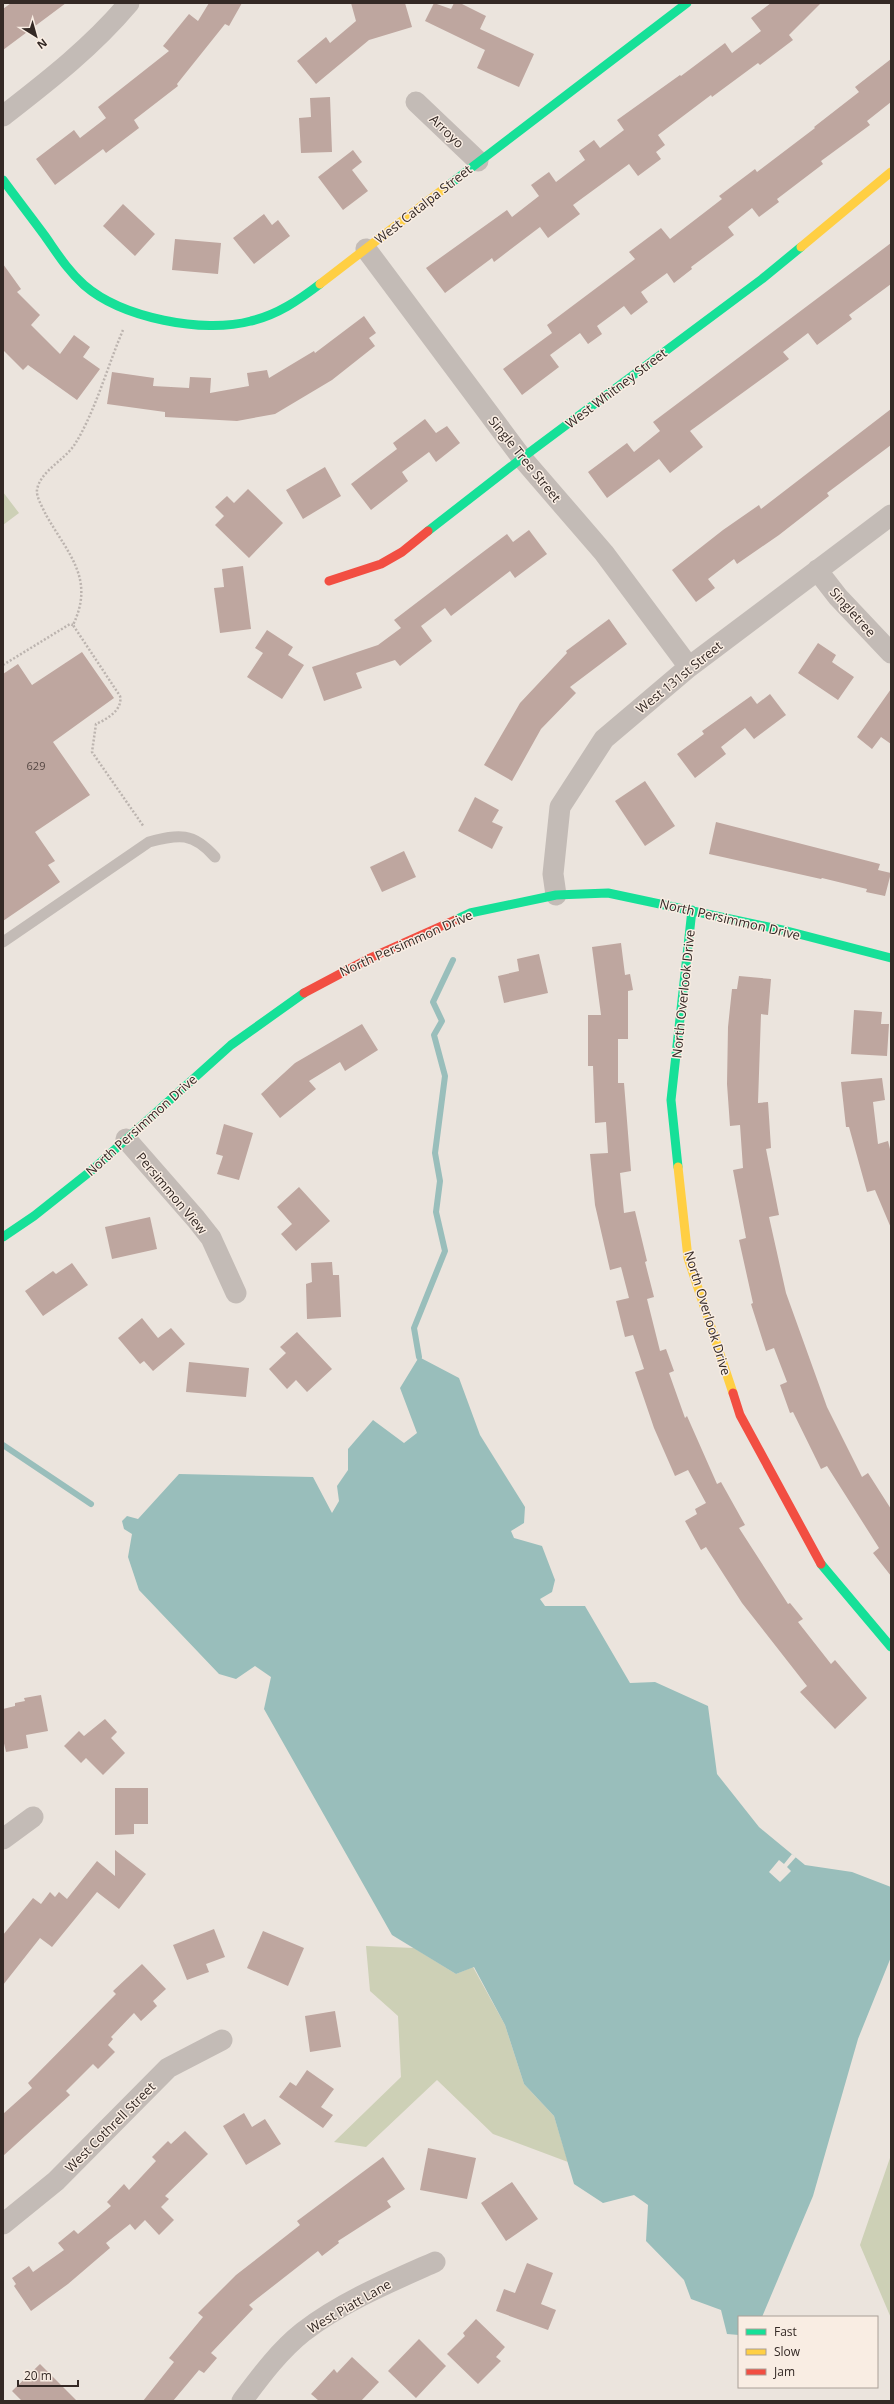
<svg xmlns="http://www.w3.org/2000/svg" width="894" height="2404" viewBox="0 0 894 2404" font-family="'Open Sans',sans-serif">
<rect width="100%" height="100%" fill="#ebe4dd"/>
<path fill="#cdd0b6" d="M3,492L19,513L3,525Z
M366,1946L414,1948L456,1974L473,1967L505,2025L524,2084L554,2116L568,2162L493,2134L437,2080L366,2147L334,2142L401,2077L398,2016L370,1991Z
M891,2155V2318L860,2245Z"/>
<path fill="#99bebb" d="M419,1357L459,1378L480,1435L525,1507L524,1523L511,1531L514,1538L542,1546L555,1580L552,1592L540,1599L545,1606H585L630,1683L655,1682L708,1706L717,1774L759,1827L805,1865L852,1872L891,1887V1957L858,2039L813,2196L762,2317H739V2335L727,2334L721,2310L691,2299L684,2280L646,2241L648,2205L634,2195L603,2203L574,2184L554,2116L524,2084L505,2025L474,1967L456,1974L392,1935L264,1709L271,1677L255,1666L236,1679L219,1674L139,1590L128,1557L132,1534L124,1529L122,1521L127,1516L138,1519L179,1474L313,1477L332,1513L339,1501L337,1486L348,1470V1449L373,1420L404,1443L417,1433L400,1388Z"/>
<path fill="#ebe4dd" d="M792,1854L796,1857L787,1867L791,1871L780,1882L769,1872L779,1860L784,1864Z"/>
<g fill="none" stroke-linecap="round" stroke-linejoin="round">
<path stroke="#99bebb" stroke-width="6" d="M419,1357L414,1328L445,1251L436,1212L440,1181L435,1153L445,1076L434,1035L442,1021L433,1002L453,960
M3,1445L91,1504"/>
</g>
<path fill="#bea69f" d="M11,3H66L3,50V9Z
M209,3H242L229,26L225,24L177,84L178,86L134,120L139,128L106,153L103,149L55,185L36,159L74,130L80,138L106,118L98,107L169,51L163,46L189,14L198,21Z
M351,3H405L412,27L369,40L316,84L297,61L326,37L330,43L356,21Z
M434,3L451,9L454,3H460L486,16L480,29L534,54L519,87L477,68L485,50L425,21Z
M771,3H821L789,35L793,40L760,65L758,63L712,97L711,95L658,135L665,145L656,152L661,159L638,176L629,164L573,205L580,214L548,238L540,227L494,262L492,258L445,293L426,268L507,210L512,217L539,196L531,185L549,172L556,182L585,160L579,151L594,140L600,148L624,130L617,120L680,75L681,76L725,43L732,53L761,31L751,18Z
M891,59V102L867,121L870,125L821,161L823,164L777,199L779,202L759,217L752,208L728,227L734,235L691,267L692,269L674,283L667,273L641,292L648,302L631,315L624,306L597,326L602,334L588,344L580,333L550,355L559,367L522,395L503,369L552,333L547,325L635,259L629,252L661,228L670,239L722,199L719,196L755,169L757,172L815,128L814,127L859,92L855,87Z
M330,97L332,152L301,153L299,118L311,117L310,98Z
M353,150L362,162L352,170L368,191L343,210L318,177Z
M123,204L155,234L135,256L103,226Z
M264,214L272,225L278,220L290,236L254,264L233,238Z
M175,239L221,243L218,274L172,270Z
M891,243V284L849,315L852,319L817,345L808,333L783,352L789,359L690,431L703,447L670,473L659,459L607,498L588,472L627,443L634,452L660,431L653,422Z
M3,264L21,289L17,292L40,315L31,325L60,354L74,335L90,347L83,357L100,369L77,400L28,365L23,370L3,350Z
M364,316L376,333L369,338L375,346L332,380L275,414L237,421L165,417V412L107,404L112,372L154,378L153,386L189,388L190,377L211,378L210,393L249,386L247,373L267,370L269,378L314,351L315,353Z
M891,409V445L827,493L829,496L779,535L737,564L734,559L708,579L715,588L696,602L672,570L723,530L759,505L761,509Z
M425,419L436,433L447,426L460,443L436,462L429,452L402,472L408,481L371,510L351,484L397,449L393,443Z
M325,467L341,496L303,519L286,490Z
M248,489L283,523L249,558L215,525L224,516L215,507L227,496L234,503Z
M529,530L547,554L515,578L510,571L451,616L445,608L421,626L432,641L400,666L395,660L356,673L362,688L324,701L312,667L378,645L401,628L394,620L483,552L507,534L513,542Z
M243,566L251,629L220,633L214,588L224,587L222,569Z
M609,619L627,644L570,687L576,693L541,729L512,781L484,765L520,703L567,653L566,651Z
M267,630L293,647L288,655L304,665L282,699L247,677L263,653L255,648Z
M818,643L836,655L832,662L854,677L838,700L798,673Z
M82,652L114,698L53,742L90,795L35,832L55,861L48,865L60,882L3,921V674L18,664L32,685Z
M891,689V744L881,737L872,749L857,737Z
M770,694L786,715L754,739L745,728L721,747L726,754L695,778L677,754L704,734L702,731L751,696L757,704Z
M645,781L675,826L645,846L615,801Z
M475,797L499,810L492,822L503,827L492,849L458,831Z
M716,822L880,864L878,870L891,873L885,896L866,892L867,889L822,878L821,879L709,854Z
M404,851L416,877L382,892L370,867Z
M621,943L625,975L630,974L633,990L628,991V1039H618V1083H624L631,1171L620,1173L624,1213L635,1211L647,1261L645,1262L654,1297L647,1299L660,1351L666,1349L674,1371L669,1373L685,1418L687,1416L717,1484L721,1482L745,1525L739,1528L788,1604L790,1603L803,1619L798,1622L831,1664L835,1660L867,1698L835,1729L800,1692L807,1686L742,1603L706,1547L701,1550L685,1521L697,1514L695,1509L706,1503L688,1470L675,1476L654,1428L635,1372L644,1369L633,1335L625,1337L616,1301L629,1298L621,1267L610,1270L595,1205L590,1154L608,1153L606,1122L595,1123L593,1066H588V1015H601L592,947Z
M539,954L548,993L504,1003L498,976L519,971L517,959Z
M739,976L771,979L768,1015L761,1014L758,1103L768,1102L771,1148L766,1149L779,1215L769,1217L786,1293L827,1407L862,1477L868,1473L891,1509V1576L873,1553L879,1548L827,1466L821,1469L793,1412L790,1413L780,1385L787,1382L774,1348L766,1351L751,1304L753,1303L739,1240L746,1238L733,1170L743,1168L740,1125L730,1126L727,1084L728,1027L732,989H737Z
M854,1010L882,1012L881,1024H889L887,1056L851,1054Z
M362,1024L378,1050L345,1071L340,1062L309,1081L316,1089L280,1118L261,1094L295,1063Z
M882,1078L885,1100L873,1102L878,1144L888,1141L891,1153V1228L875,1190L867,1192L849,1127H846L841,1082Z
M224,1124L253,1133L239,1180L217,1174L223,1156L216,1154Z
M299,1187L330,1221L296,1251L281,1234L292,1224L277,1207Z
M150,1217L157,1249L112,1259L105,1227Z
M332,1262L333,1275H339L341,1317L307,1319L306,1284L312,1282L311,1263Z
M72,1263L88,1285L43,1316L25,1291L53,1271L56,1274Z
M142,1318L158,1338L171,1328L185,1344L153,1371L144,1361L140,1364L118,1338Z
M297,1332L332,1369L307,1392L296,1380L287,1389L269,1369L286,1353L280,1347Z
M189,1362L249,1368L246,1397L186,1392Z
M41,1695L48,1731L26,1735L28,1748L6,1752L3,1739V1709L15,1706V1703L25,1701L24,1698Z
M105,1719L117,1732L111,1738L125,1753L103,1775L86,1758L81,1763L64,1746L79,1731L84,1736Z
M115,1788H148V1824H134V1834L115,1835Z
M115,1850L146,1874L119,1909L97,1892L52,1947L40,1938L3,1985V1935L33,1898L41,1904L50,1892L55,1897L59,1892L67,1899L97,1861L115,1876Z
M214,1929L225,1957L206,1964L209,1972L187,1980L173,1945Z
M263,1931L304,1948L288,1986L247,1968Z
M142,1964L166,1989L153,2001L157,2006L141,2021L134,2013L111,2037L113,2039L108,2045L115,2052L98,2069L93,2064L66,2091L70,2095L3,2156V2114L32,2088L28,2083L116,1994L113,1991Z
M335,2011L341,2047L310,2052L305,2016Z
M307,2070L334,2089L321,2107L333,2115L323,2128L279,2097L290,2082L296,2086Z
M244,2113L252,2127L265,2119L281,2144L246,2165L223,2126Z
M185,2131L208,2154L165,2196L169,2199L161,2207L174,2220L159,2235L145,2220L135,2230L130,2224L106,2243L110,2248L68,2284L31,2311L14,2286L16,2284L12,2278L29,2266L33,2272L64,2250L58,2243L74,2230L78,2234L111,2206L107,2202L124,2184L129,2190L156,2161L152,2157L168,2141L171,2144Z
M428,2148L476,2158L467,2199L420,2190Z
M383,2157L405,2189L387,2201L391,2207L338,2241L339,2243L322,2256L318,2251L249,2305L253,2309L211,2353L217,2358L204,2373L199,2370L173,2401H143L174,2362L169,2358L203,2317L198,2313L236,2275L300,2225L297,2221Z
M512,2182L538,2219L506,2241L481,2203Z
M527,2263L553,2273L541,2304L556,2310L548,2330L496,2311L504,2289L515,2293Z
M476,2319L505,2347L496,2357L501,2361L478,2384L447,2354L465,2336L463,2333Z
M419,2339L446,2366L416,2398L388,2371Z
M352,2357L379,2382L361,2401H319L311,2394L334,2369L337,2373Z
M40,2364L77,2401H22L12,2391Z"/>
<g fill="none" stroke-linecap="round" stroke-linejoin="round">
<path stroke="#bcb4af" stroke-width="2.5" stroke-dasharray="2 2" stroke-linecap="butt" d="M123,330C108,365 95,412 75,444C65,460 40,471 37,490C36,497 43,508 46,515C69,555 95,579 73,625L120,696C123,710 107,719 96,724L92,752L144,827
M3,665L70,624L73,625"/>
<path stroke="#c3bbb6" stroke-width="11" d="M3,942L149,842C179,834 193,832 215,857"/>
<path stroke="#c3bbb6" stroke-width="21" d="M416,102L478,161
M3,116C48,81 92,47 129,3
M366,249L522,458L604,553L689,667
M817,570L838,597L891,653
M556,895L553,874L560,807L604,739L689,667L891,515
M126,1139L196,1219L211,1238L236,1293
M3,1839L33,1817
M3,2224L56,2181L168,2068L222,2040
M242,2401C260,2377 279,2351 303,2332C342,2302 390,2282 435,2262"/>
<path stroke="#16e098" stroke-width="9" d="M3,180C17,199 31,217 45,236C57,253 68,271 84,285C122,318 203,334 251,321C277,315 299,300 320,284
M446,187L687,3
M428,531L522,458L762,279L801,247
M455,920L470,913L556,895L608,893L787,931L891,958
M678,1167L671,1100L692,910
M3,1237L34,1216L92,1170L231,1045L304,993
M821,1564L891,1647"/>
<path stroke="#ffcf43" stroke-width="9" d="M801,247L891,172
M320,284L446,187
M678,1167L688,1258L733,1393"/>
<path stroke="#f24e42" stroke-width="9" d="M329,581L381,564L402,552L428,531
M304,993L370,958L455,920
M733,1393L740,1415L821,1564"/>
</g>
<g text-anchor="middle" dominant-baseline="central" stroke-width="3" stroke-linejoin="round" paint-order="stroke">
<g font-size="11" fill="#564844">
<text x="36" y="765">629</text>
</g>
<g font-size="13" fill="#342925" stroke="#f9ede3">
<text transform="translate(447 131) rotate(44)">Arroyo</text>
<text transform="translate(423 204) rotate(-38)">West Catalpa Street</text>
<text transform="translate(616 388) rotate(-37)">West Whitney Street</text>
<text transform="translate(525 459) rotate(51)">Single Tree Street</text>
<text transform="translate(853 612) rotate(48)">Singletree</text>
<text transform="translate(679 677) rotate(-39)">West 131st Street</text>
<text transform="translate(730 919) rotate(13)">North Persimmon Drive</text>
<text transform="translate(406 943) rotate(-24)">North Persimmon Drive</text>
<text transform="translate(683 994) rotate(-84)">North Overlook Drive</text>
<text transform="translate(141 1125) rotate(-42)">North Persimmon Drive</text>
<text transform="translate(172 1193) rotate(50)">Persimmon View</text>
<text transform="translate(708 1313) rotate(73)">North Overlook Drive</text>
<text transform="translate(110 2127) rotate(-45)">West Cothrell Street</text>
<text transform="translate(349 2306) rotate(-30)">West Piatt Lane</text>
</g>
</g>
<rect width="894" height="2404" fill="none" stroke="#342925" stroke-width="8"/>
<rect x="738" y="2316" width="140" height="72" fill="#f9ede3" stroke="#aa9f97"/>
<rect x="746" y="2329" width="20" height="6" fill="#16e098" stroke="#aa9f97"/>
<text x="774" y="2336" font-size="12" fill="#342925">Fast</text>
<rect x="746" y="2349" width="20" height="6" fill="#ffcf43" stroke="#aa9f97"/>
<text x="774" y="2356" font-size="12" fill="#342925">Slow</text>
<rect x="746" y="2369" width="20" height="6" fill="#f24e42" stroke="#aa9f97"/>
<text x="774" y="2376" font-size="12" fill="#342925">Jam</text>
<g transform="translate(36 36) rotate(143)" stroke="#f9ede3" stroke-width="3" paint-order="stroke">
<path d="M0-3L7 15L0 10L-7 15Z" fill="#342925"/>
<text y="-6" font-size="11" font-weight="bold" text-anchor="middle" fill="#342925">N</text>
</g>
<path d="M18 2380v6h60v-6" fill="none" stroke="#342925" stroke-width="2"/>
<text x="24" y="2380" font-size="12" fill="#342925" stroke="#f9ede3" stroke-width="3" paint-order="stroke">20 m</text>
</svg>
